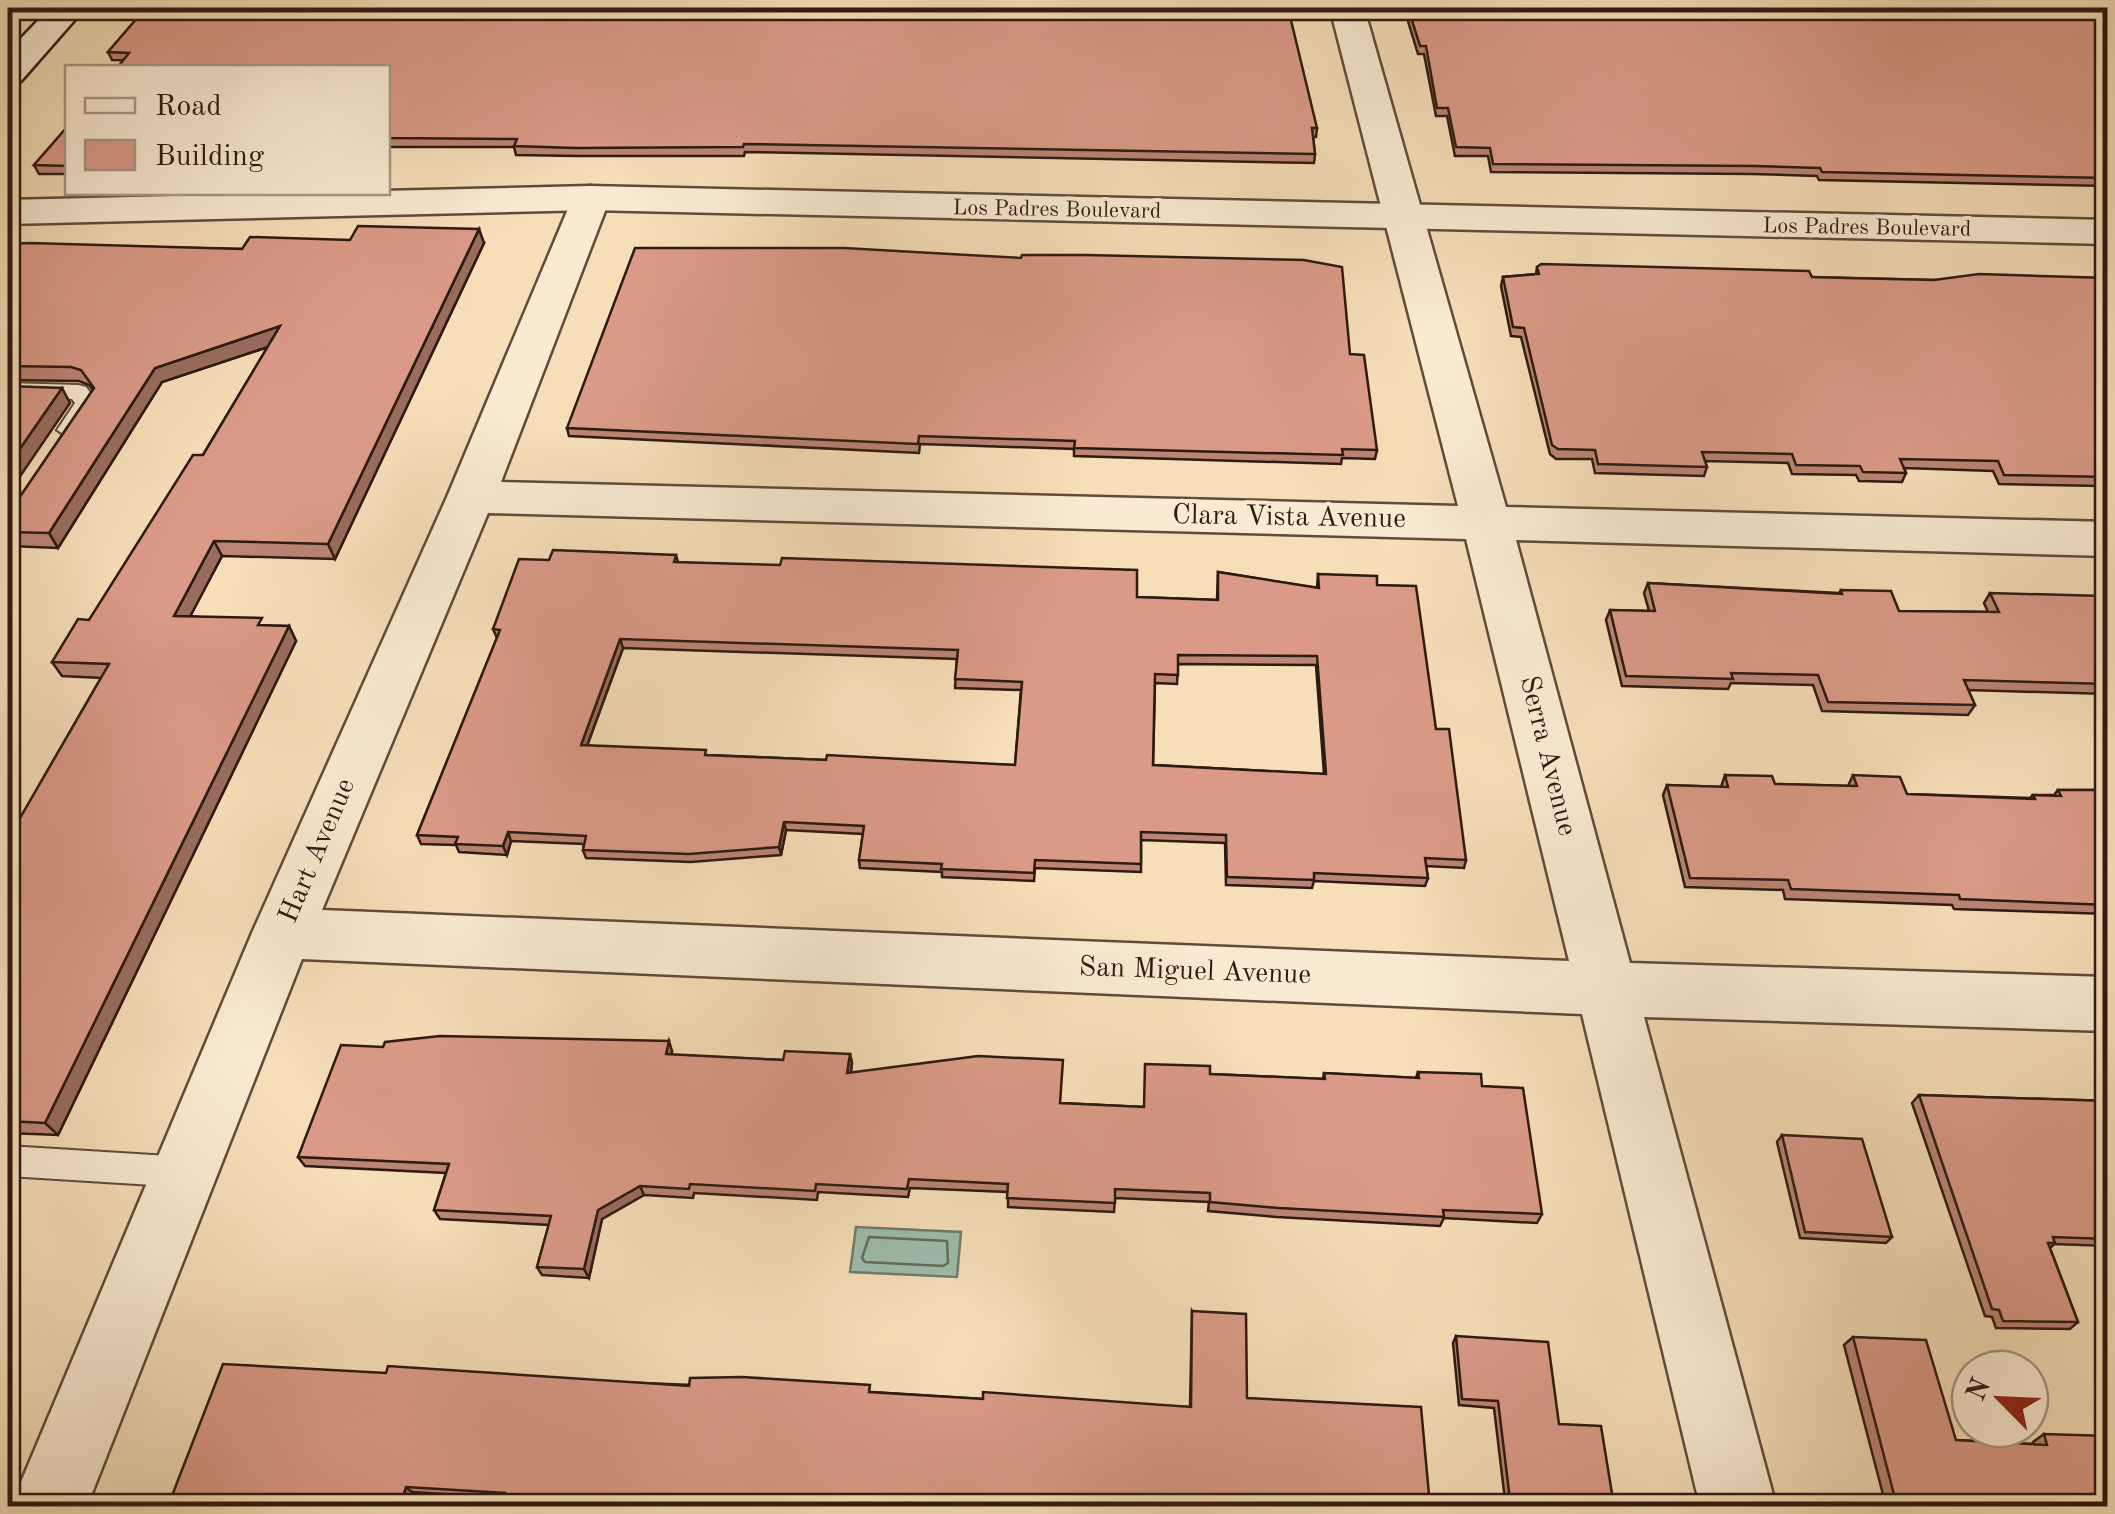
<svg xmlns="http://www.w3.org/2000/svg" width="2115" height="1514" viewBox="0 0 2115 1514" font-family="'Old Standard TT',serif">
<rect width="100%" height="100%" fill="#f6deb8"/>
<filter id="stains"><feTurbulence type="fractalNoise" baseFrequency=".002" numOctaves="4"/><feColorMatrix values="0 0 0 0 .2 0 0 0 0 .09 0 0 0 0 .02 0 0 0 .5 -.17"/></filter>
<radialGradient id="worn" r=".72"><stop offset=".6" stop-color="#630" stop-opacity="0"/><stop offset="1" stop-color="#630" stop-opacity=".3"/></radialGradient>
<path fill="#9dbcab" stroke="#707b6d" stroke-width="2.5" d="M856,1227L961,1232L957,1277L850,1272Z"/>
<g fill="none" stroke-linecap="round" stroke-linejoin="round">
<path stroke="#656b5e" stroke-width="2.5" d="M869,1237L947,1241L948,1263L943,1266L865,1262L862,1258Z"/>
<defs>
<path id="service" d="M8,383L78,385L86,387L98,403L76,435L68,437L57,430L75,403L72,399L8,397Z
M8,1146L185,1157L197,1161L202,1172L197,1183L185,1187L8,1176Z"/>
<path id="minor" d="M1330,8H1364L1506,507L2108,522V556L1516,540L1630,963L2108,977V1031L1644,1017L1776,1506H1700L1582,1014L302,959L87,1506H11L252,933L447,497L576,190L590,186L604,190L610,198L501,482L1458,506ZM488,513L1466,539L1569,961L322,910Z
M1730,8H2108V23L1747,18L1735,15Z"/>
<path id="tertiary" d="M590,186L2108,220V244L590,210L8,224V200Z"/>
<path id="secondary" d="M50,8H85L21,81L8,84V52Z"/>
</defs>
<use href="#service" stroke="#5f4b3b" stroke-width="4"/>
<use href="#minor" stroke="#5f4b3b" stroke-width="5"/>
<use href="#tertiary" stroke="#5f4b3b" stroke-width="5"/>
<use href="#secondary" stroke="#2d1a11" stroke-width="5"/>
<use href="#service" fill="#f9ead1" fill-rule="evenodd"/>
<use href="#minor" fill="#f9ead1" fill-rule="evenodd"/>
<use href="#tertiary" fill="#f9ead1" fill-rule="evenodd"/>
<use href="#secondary" fill="#f9ead1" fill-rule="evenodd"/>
</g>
<path fill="#bb8474" stroke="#2d1a11" stroke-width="2.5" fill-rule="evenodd" d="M1404,8H1734L1737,11L1750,14L2108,19V186L1819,180L1817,176L1752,174L1491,172L1488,156H1455L1447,116H1436L1424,54H1418Z
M144,10L1317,128L1316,137H1313L1315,154L1314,163L745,152L744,156H577L516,155L514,147H388V68L112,60L108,52Z
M68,126V174H39L34,165Z
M484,243L335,559L222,556L190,616L266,626H289L296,641L58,1135L8,1133V839L101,678L62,676L52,662L89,620L203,455L268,347L162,382L58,548L9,546L8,548V511L11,510L93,390L89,385L79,381L8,380V244L242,249Z
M1537,267L1812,277L1934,280L2108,278V478L2102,486L1999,484L1993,471L1904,468L1906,473L1902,482L1859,481L1856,475L1792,474L1788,463L1705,461L1707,467L1704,476L1595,473L1592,459H1556L1550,454L1521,337L1511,336L1501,286L1503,277L1536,274Z
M1350,354L1377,450L1375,459L1342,458L1341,464L1074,456V449L920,444L919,453L569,436L567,428Z
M676,555L678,562L1137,597L1217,600L1218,572L1317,588L1318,574L1377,585L1436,729L1466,860L1464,868L1426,866L1428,878L1425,886L1314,881L1312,888L1226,885L1225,843L1141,840V872L1035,868L1034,881L942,877V872L860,868L859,860L863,834L786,830L781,855L691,862L586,858L583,850L584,844L511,841L507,855L459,852L456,845L421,844L417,835L497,638L493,629L549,560ZM623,648L957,659L955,688L1021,690L1015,765L826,760L708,755L587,746ZM1178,664L1316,665L1324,774L1153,765L1155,683L1177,684Z
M1648,583L1839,593L1841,590L1899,611L1988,612L1984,603L1990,593L2108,606V694L1968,690L1975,705L1968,715L1822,711L1813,685L1731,683L1728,689L1622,686L1606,620L1610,610L1649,611L1644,593Z
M1725,775L1775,784L1848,786L1853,775L1907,794L2030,798L2033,795H2054L2058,790H2108V914L1954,909L1952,905L1785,899L1783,890L1685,887L1663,795L1667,785L1721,787Z
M383,1047L672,1051V1055L783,1060L850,1054L852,1063L851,1073L1060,1103L1144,1107L1210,1074L1323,1079L1324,1073L1416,1078L1418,1072L1482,1086L1542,1214L1537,1223L1444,1218L1440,1226L1277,1217L1208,1211L1209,1202L1115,1198L1114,1212L1008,1207V1192L910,1188L908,1197L818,1192L817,1200L694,1193L693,1198L644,1195L602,1219L589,1278L542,1275L537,1267L549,1225L440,1219L434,1210L446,1173L305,1166L298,1157Z
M1919,1095L2108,1101V1246L2054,1244L2050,1248L2078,1322L2070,1329L1996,1328L1992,1317L1985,1316L1912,1103Z
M1782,1135L1892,1237L1886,1243L1800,1238L1777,1142Z
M1192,1311L1247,1398L1430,1506H645L412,1492L408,1506L386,1373L872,1392L983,1399L1190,1407Z
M1456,1336L1559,1424L1614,1506H1478L1482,1500H1505L1494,1408L1459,1405L1453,1343Z
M1853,1337L1956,1440L2034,1444L2033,1442L2044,1434L2108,1506H1886L1844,1345Z"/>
<path fill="#996c5e" stroke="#2d1a11" stroke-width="2.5" d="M479,229L484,243L335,559L328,544Z
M280,326L286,341L162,382L58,548L49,533L155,368Z
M62,388L70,403L8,494V466Z
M214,541L222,556L183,630L174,616Z
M289,626L296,641L58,1135L45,1123Z
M620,639L623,648L584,754L581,745Z
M784,822L786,830L781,855L779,847Z
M508,832L511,841L507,855L503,846Z
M669,1041L672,1051L669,1064L666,1054Z
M850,1054L852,1063L849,1083L847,1073Z
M640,1186L644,1195L602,1219L589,1278L584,1269L598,1210Z
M406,1487L412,1492L408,1506H400Z"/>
<path fill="#da9a87" stroke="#2d1a11" stroke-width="2.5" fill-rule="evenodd" d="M153,8H1288L1317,128H1312L1315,154L744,144L743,147L575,148L514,146L517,139L388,138V68H117L129,53L108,52L144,10L150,11Z
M1408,8H1734L1737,11L1750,14L2108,19V178L1822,172L1820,168L1755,166L1493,164L1490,148L1456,147L1448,108H1437L1426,46H1420Z
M68,126V166L34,165Z
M358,226L479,229L328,544L214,541L174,616L262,618L258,625L289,626L45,1123L8,1121V839L109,664L52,662L78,619L89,620L193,455H203L280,326L155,368L49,533L8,532V511L11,510L94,388L81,370L71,367L8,366V244L30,243L242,249L250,237L350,240Z
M635,248H844L1021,258L1022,255H1086L1304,260L1342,267L1350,354L1364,355L1377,450L1342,449L1343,455L1074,448L1075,441L919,436L918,444L567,428Z
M1541,264L1809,271L1812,277L1846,278L1934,280L1979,274L2108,278V468H2103L2108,477L2004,475L1998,461L1900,459L1906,473L1863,472L1860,466L1796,465L1792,454L1702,452L1707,467L1598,464L1595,450L1558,449L1552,445L1524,328L1513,327L1503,277L1539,274L1537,267Z
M8,386L62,388L8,466Z
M553,550L676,555L674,562L780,565L782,558L1137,570V597L1218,600V572L1319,588L1318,574L1377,576V585L1416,586L1436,729H1449L1466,860L1425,858L1428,878L1314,873V880L1227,877L1226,835L1141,832V864L1035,860L1034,873L941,869L942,864L859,860L864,826L784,822L779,847L689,854L583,850L586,836L508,832L503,846L455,844L458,837L417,835L500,630L493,629L519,559L549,560ZM620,639L958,650L955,679L1022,682L1015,765L827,755L826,760L705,755L706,750L581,745ZM1178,655L1317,656L1326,774L1153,765L1155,674L1178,675Z
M1648,583L1842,594L1841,590L1891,591L1899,611L1999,612L1990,593L2103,596L2108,606V684L1964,680L1975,705L1828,702L1818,675L1731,673L1733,679L1626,676L1610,610L1655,611Z
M1725,775L1772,776L1775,784L1857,786L1853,775L1900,777L1907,794L2035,799L2033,795L2061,796L2058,790H2108V905L1960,899L1959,895L1791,889L1788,880L1690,878L1667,785L1728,787Z
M440,1036L669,1041L666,1054L783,1060L785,1051L850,1054L847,1073L978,1056L1063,1060L1060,1103L1144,1107L1145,1064L1210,1066V1074L1325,1079L1324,1073L1419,1078L1418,1072L1481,1074L1482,1086L1523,1088L1542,1214L1443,1210L1444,1217L1279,1208L1210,1202V1193L1115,1189V1203L1007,1198L1008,1184L909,1179L907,1189L816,1184L815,1191L690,1184L689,1189L640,1186L598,1210L584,1269L537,1267L551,1216L434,1210L449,1164L298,1157L341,1045L383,1047L385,1042Z
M1919,1095L2108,1101V1239L2053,1237L2055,1243H2048L2078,1322L2003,1321L1999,1310L1992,1309Z
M1782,1135L1862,1139L1892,1237L1805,1232Z
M1192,1311L1246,1314L1247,1398L1421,1407L1430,1506H734L630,1500L629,1506H501L505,1493L406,1487L400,1506H168L223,1364L386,1373L388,1366L689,1386L690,1378L742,1377L870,1385L869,1392L983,1399V1392L1191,1407Z
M1456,1336L1548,1342L1559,1424L1601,1426L1614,1506H1483L1482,1500H1510L1498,1401L1462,1399Z
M1853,1337L1926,1340L1956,1440L2047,1445L2044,1434L2108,1436V1506H1897Z"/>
<g text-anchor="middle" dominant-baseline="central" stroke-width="8" stroke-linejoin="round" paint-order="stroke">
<g font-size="22" fill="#2d1a11" stroke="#f9ead1">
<text transform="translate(1057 210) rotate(1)">Los Padres Boulevard</text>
<text transform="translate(1867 228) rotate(1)">Los Padres Boulevard</text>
</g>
<g font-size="28" fill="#2d1a11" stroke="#f9ead1">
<text transform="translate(1289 518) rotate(1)">Clara Vista Avenue</text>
<text transform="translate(1547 756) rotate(76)">Serra Avenue</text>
<text transform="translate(318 851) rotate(-67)">Hart Avenue</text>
<text transform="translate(1195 972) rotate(2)">San Miguel Avenue</text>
</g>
</g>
<rect width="2115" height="1514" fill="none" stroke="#f6deb8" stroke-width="40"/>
<rect x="10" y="10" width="2095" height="1494" fill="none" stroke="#2d1a11" stroke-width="5"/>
<rect x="20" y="20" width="2075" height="1474" fill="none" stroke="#2d1a11" stroke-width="2.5"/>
<rect x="65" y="65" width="325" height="130" fill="#f9ead1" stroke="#a79784" stroke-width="2.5"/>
<rect x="85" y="98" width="50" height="15" fill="#f9ead1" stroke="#a79784" stroke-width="2.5"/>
<text x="155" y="115" font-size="30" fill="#2d1a11">Road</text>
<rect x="85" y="140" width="50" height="30" fill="#da9a87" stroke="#a79784" stroke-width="2.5"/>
<text x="155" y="165" font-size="30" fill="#2d1a11">Building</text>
<g transform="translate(2000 1399) rotate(294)"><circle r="48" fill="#f9ead1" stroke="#a79784" stroke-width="2.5"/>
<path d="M0-8L18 38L0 25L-18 38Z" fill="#8f2418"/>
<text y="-15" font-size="28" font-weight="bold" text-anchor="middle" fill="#2d1a11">N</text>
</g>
<rect width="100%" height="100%" filter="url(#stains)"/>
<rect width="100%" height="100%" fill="url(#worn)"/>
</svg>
